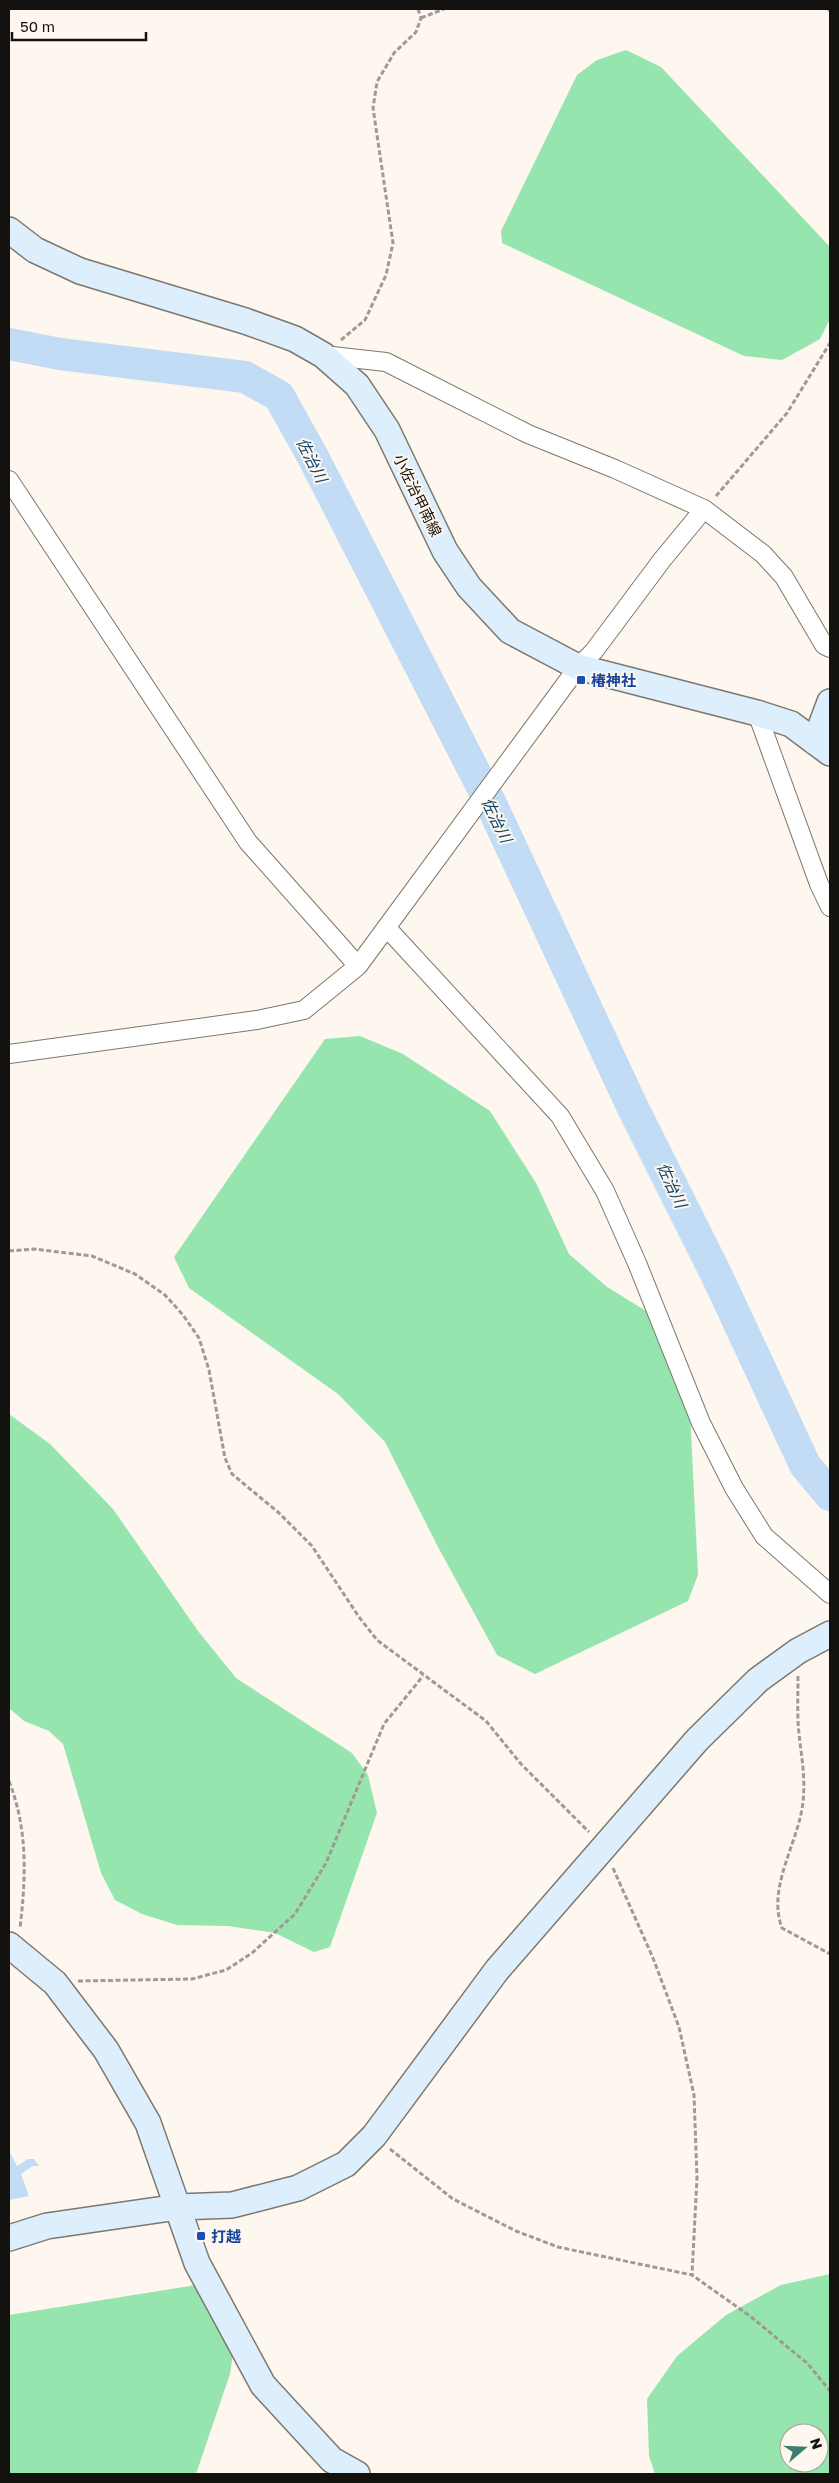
<svg xmlns="http://www.w3.org/2000/svg" width="839" height="2483" viewBox="0 0 839 2483" font-family="'Golos Text','Noto Sans JP',sans-serif">
<rect width="100%" height="100%" fill="#fef7ef"/>
<path fill="#96e5ae" fill-rule="evenodd" d="M626,50L661,67L830,247V319L820,339L782,360L744,356L502,243L501,231L577,75L597,60Z
M360,1036L403,1054L490,1111L536,1183L569,1254L607,1287L669,1325L688,1369L698,1575L688,1601L535,1674L497,1655L438,1547L385,1442L338,1394L189,1288L174,1257L325,1039Z
M9,1414L50,1444L113,1509L198,1631L236,1678L352,1753L368,1775L377,1813L330,1947L314,1952L275,1933L228,1926L177,1925L142,1914L115,1900L101,1873L63,1744L49,1731L24,1721L9,1708Z
M830,2274V2474H655L649,2456L647,2399L677,2356L726,2315L781,2285ZM789,2433H819V2463H789Z
M196,2285L237,2326L230,2374L196,2474H9V2315Z"/>
<path fill="#c1dcf4" d="M9,2151L17,2166L28,2159H34L39,2166H32L21,2174L29,2196L9,2200Z"/>
<g fill="none" stroke-linecap="round" stroke-linejoin="round">
<path stroke="#c1dcf4" stroke-width="32" d="M9,344L60,354L245,377L279,396L313,457L491,804L632,1106L717,1276L805,1465L830,1495"/>
<defs>
<path id="street" d="M323,355L386,362L528,434L615,469L704,509L763,554L784,577L824,645L830,648
M9,480L248,842L358,966
M757,713L819,884L830,907
M387,928L560,1116L605,1191L637,1263L701,1423L734,1488L764,1536L830,1594
M9,1054L257,1020L304,1010L358,966L578,667L594,651L662,560L704,509"/>
<path id="secondary" d="M9,230L35,250L80,271L245,321L295,339L323,355L357,385L387,430L445,551L469,587L510,631L578,667L757,713L791,724L830,753
M815,742L830,702
M9,1945L55,1983L106,2050L148,2123L197,2263L263,2385L332,2460L357,2474
M9,2238L47,2226L178,2207L232,2205L298,2188L346,2164L374,2136L497,1970L697,1740L758,1680L798,1651L830,1634"/>
</defs>
<use href="#street" stroke="#7e776d" stroke-width="20"/>
<use href="#secondary" stroke="#7e776d" stroke-width="28"/>
<path stroke="#9f9a94" stroke-width="3" stroke-dasharray="5 2.5" stroke-linecap="butt" d="M828,9L830,11
M421,18L444,9
M341,340L365,320L386,275L393,243L373,108L377,82L394,53L416,32L421,18L418,9
M716,496L787,413L830,343
M9,1251L34,1249L92,1256L135,1274L165,1295L183,1315L199,1338L209,1370L225,1458L232,1474L279,1513L312,1546L359,1617L377,1640L486,1721L521,1764L589,1832
M798,1676C798,1695 797,1715 799,1734C802,1760 807,1787 801,1814C793,1851 768,1891 782,1928L830,1954
M9,1781C28,1830 26,1877 20,1928
M613,1868L653,1958L679,2027L694,2095L697,2178L692,2275
M78,1981L192,1979L226,1970L252,1953L295,1914L326,1863L384,1724L423,1676
M390,2149L453,2199L516,2231L558,2247L692,2275L750,2316L808,2364L830,2391"/>
<use href="#street" stroke="#fff" stroke-width="18"/>
<use href="#secondary" stroke="#ddeffc" stroke-width="25"/>
</g>
<g fill="#1a4fb4" stroke="#fef7ef" stroke-width="2">
<rect x="576" y="675" width="10" height="10" rx="2.5"/>
<rect x="196" y="2231" width="10" height="10" rx="2.5"/>
</g>
<g text-anchor="middle" dominant-baseline="central" stroke-width="4" stroke-linejoin="round" paint-order="stroke">
<g font-size="15" fill="#14120e" stroke="#fef7ef">
<text transform="translate(418 495) rotate(64)">小佐治甲南線</text>
</g>
<g font-size="15" font-weight="bold" fill="#164399" stroke="#fef7ef" text-anchor="start">
<text x="591" y="680">椿神社</text>
<text x="211" y="2236">打越</text>
</g>
<g font-size="16" font-style="italic" fill="#13456c" stroke="#fef7ef">
<text transform="translate(312 460) rotate(63)">佐治川</text>
<text transform="translate(497 820) rotate(64)">佐治川</text>
<text transform="translate(672 1185) rotate(65)">佐治川</text>
</g>
</g>
<rect width="839" height="2483" fill="none" stroke="#14120e" stroke-width="20"/>
<g transform="translate(804 2448) rotate(71)"><circle r="24" fill="#fef7ef" stroke="#a09b95"/>
<path d="M0-4L9 19L0 12L-9 19Z" fill="#3b7d6e"/>
<text y="-8" font-size="14" font-weight="bold" text-anchor="middle" fill="#14120e">N</text>
</g>
<path d="M12 32v8h134v-8" fill="none" stroke="#14120e" stroke-width="2.5"/>
<text x="20" y="32" font-size="15" fill="#14120e" stroke="#fef7ef" stroke-width="4" paint-order="stroke">50 m</text>
</svg>
